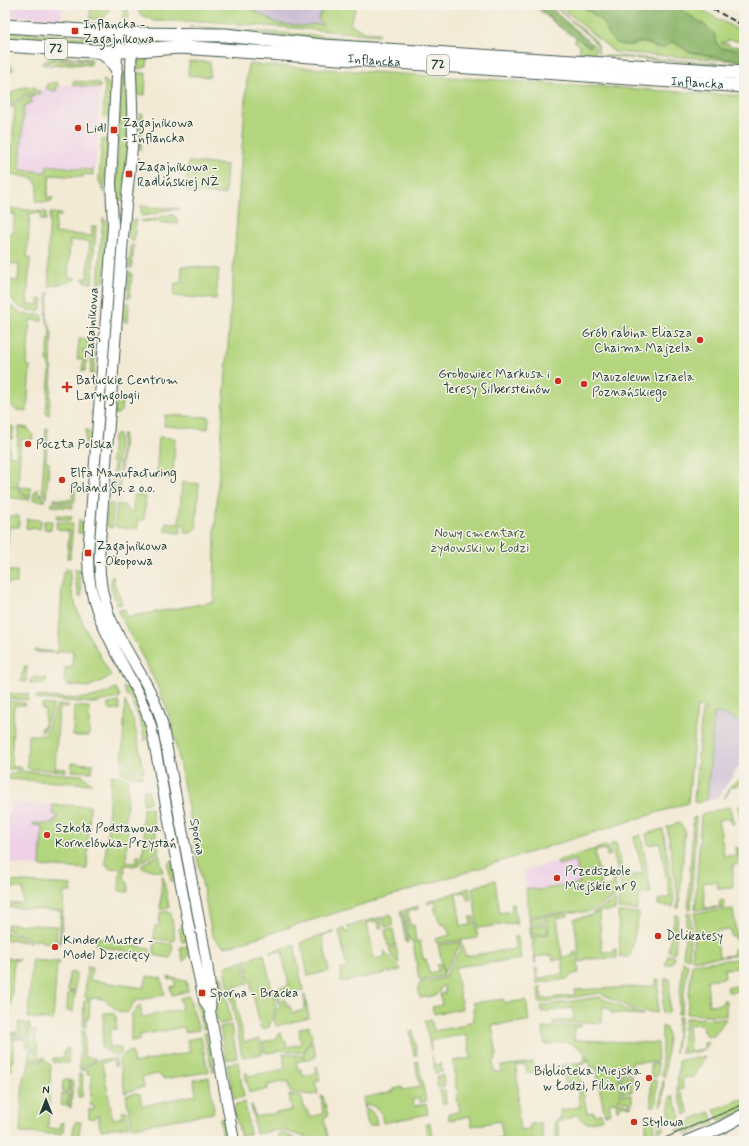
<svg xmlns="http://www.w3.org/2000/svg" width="749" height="1146" viewBox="0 0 749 1146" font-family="Mynerve,sans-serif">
<rect width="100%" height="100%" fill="#f7f3e8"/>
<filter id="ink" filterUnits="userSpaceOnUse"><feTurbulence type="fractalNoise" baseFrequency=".025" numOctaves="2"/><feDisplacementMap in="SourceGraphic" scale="8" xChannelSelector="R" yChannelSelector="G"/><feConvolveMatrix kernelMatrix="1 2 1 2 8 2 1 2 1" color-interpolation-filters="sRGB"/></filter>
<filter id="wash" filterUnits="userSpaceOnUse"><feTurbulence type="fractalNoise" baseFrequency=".012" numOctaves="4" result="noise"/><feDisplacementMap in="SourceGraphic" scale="16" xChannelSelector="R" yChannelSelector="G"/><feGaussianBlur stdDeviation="0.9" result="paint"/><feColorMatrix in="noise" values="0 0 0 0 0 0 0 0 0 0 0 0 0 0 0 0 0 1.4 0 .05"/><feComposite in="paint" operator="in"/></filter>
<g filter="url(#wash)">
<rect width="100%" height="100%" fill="#f3ead5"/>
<path fill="#eed0e8" d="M5,5H62L61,19L5,16Z
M58,85L100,87L95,168L93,169V175L19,171L24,99L45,88Z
M11,803L90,806L87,869L10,864V858H5L6,839H5V830H7L8,811H11Z
M584,853L593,905L529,914L524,871Z"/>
<path fill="#ccbed4" d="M244,5H357L340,30L282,25Z
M714,713L724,714L744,724V759L721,793L715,800H707Z"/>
<path fill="#b3d57e" stroke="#698959" d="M91,5H110L108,13L104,18L90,19Z
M124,5H127L129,18H122Z
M136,5H244L279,24L303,26L314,24L323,25L318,19L325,5H357L350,24L364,32L379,33V35L202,21H154L140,14Z
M533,5H537L562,29Z
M553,5H554L596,41L598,46V53V46L595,42Z
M559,5H581L601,20L611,38L630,46C642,42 645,41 656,48L673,42L689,52L737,61L614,52Z
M673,5H699L705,8L704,11L744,33V45L742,44L739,41L727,40L726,42H722V44H729V46L744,47V50L722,48L717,44L715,35L684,11Z
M189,27H200L378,40L374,45Z
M5,31L93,38V45L5,39Z
M577,38L590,47L591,43L595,46V53L579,52L580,46L574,41Z
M384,41L490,52L387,46Z
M148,52L147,67L136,69C137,60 140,56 148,52Z
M57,56L92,59V61C78,59 57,54 47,65L42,64L46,60Z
M599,56H614L743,65L744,66Z
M61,60L92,63L90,65L70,64L49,66Z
M189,61L210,62V77L188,75Z
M10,64L13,67V70L5,74V65Z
M248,64L744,96V724L724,714L714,713L707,800L696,803L694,801L702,710H706V708L697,707L688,803L226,947C217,944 214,939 211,930L173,729C165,699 152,674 137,647L138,646L136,642H134L118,611L124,609L127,617L214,602L215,528Z
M122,73H125L128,127L123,200H116Z
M136,73H145L146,74L145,95H138Z
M103,80L108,83L111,88L109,118L103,117L105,86Z
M73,81L98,83L100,85V88L73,85Z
M57,82L58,83L56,91L50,90L46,88L47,84Z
M34,86L35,87V90L10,104L11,93L20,88Z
M39,90L40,93L30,98L32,102L24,106L20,170L46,172L47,165L91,170L93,168V175L84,174L83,177L50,175L47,197L53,198L51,201L48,202H36L38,186L33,178L10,174L15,108L10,107V106Z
M140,114H143L141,150L138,148Z
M102,139H108L104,192H103L99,180Z
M188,162L227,165L225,195L186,192Z
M141,206L179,209L165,210L155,214L141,216Z
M10,208L46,212V220H41V213H30L27,257L30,258L27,304L39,305V299H43L42,307L39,311C17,310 19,307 5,292V280L18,281L19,264L5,263V233H13L15,214L8,213Z
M51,213L61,214V216H56L55,233L92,236V226H96L92,283L85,282L82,278L87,279L90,242L70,240L68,277L76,278L75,279C69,284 58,283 49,287L48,253L50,214Z
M166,215H173L177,218L178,224L140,221L156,219Z
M103,218L107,222L108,230L104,281L100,284H98Z
M119,219L106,413H102L118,220Z
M131,220H136L134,241H131L128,237L129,221Z
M131,245H134L132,268H129Z
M182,266L219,269L216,299L174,296L175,283H181Z
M129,273H132L130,298H127Z
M48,292H49L47,317L52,334L51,357L52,374L49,415L46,413L50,370L47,359L50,330L46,317Z
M126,303H129L128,322H125C121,315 122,309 126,303Z
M11,307H13C22,316 30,315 42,315V321L30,320L27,365L30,366L27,411L16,410L5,400Z
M79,339H88L87,349H83V353H87L85,371H82L83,359H77Z
M92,353H95L94,374H90Z
M119,401H122L121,411L118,414H114L115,407Z
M165,415L209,417L208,429L164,426Z
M5,426L14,427L12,439H10L9,456H16L19,427L28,428L33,436L32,440L21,439L18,486L5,485Z
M46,428H48L46,461L49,462L46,498L42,489Z
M86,429L92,435L91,446L87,449H85Z
M102,432L104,433L100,493H96Z
M118,433L119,438L116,473L113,472L114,465L111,461L113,437Z
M122,434H124L119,499H117Z
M159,437L175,438L173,479L156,478Z
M113,477H116L115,494H108L109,488L112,484Z
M182,482L199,484L196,525L198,527L190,533H185V525L181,524L180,533L165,531L166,522L179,524Z
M73,483H76L75,501L74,503L54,501V499L72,500Z
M5,487H15L30,500L5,497Z
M17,487L31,488L30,498Z
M38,488V496H40L41,492L45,501L33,500L34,493Z
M133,495L146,496L144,520H138V529L117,527L115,526L117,504L124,505L129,512H133Z
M52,503L73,505V508L51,506Z
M108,504H114L112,528L108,527L106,523Z
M57,515L72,516L71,520L57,519Z
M9,516H19V527H9L6,569L5,519Z
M27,519L41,520L40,529L26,528Z
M79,519L84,526L85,533H78Z
M44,521H52L51,530L44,529Z
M57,522L71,523L73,525L70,558H67L69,531L60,530V529L56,528Z
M66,568L70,569C68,607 94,643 111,676L110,677L88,687L67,685L64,680L65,668L72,667L73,651H60L58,653L35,652V650L58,652L63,572H66Z
M75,569H79L82,596L79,597L75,579Z
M7,571H17V583H6Z
M112,576H113C114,586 119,594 122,604L117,605L111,586Z
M24,666H27L26,682H21L22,673H24Z
M34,677L47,678L44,684L30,683V680Z
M139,681L156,714L198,939L195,940L157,731L150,707L137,683V682Z
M123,687L127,688L131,690L144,716L149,735L145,741C142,725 136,711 130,696H127Z
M116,688L120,696L119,698L93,703L36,699L37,696C65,698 90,703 116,688Z
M5,693L28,694V700L5,698Z
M8,701L25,703V705H14L11,766L22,767V769H5V744Z
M125,701L134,722L144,773L122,761Z
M119,702V710L108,709V704Z
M42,704L54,705L44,731H41V727H44L45,709H42Z
M57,705H69V707H59L55,768L66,769V771L29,769L27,767L28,735H45Z
M74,706L89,707V736H73Z
M72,763L93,764L92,772L71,771Z
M122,764L142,775V777L129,776L121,773Z
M18,771L82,775L92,784L5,779V777Z
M111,775L120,776L128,779L125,829H128L126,862L136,863L137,856H140V864L134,866L125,865V867L110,869L108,867V864H105Z
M744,778V783L731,787L725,798H724L732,784Z
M144,790H148L150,802L148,803L143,804Z
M744,804V834L738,807Z
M53,805L90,806L87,869L40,866L42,826L33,825V823L53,824V820H57V815L53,814Z
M143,807L151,808L156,835L155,837H144V828L142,826Z
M727,807L730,808L734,824H731L730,818L718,820L721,834L724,856L736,855L735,848H738V864L733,865V888L718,889L717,881L703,883L705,908L720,907L719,901L722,900L724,901L725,907L724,908L695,910L701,815Z
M696,817L691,910H688L693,818Z
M679,823L685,830L679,908H677L678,898L667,827Z
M663,829L674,897L673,907L658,905V900L670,897L660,843L648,845L646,834Z
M641,835L651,893L640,894L637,910L618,909L621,884L611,844L616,842L622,869L619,870L621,878L643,873L634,837Z
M144,840H155L157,841L159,851L142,862Z
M608,845L611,855L607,856L606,849L595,851L597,865L602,888L613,886L612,879H615L617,896L588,912H573L529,916L526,888L539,890L580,883L576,860L558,865L557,861Z
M159,854L163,872L142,868V865Z
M172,860L175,878L171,882L168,864Z
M125,869L124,878L128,883V892L119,891L120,870Z
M162,876H163L169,907L168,909H160Z
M495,880L500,913L512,911L511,904L514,903L517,927L515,923L478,928L472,888Z
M7,881L72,885L71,892H64L61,943H59L61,911L5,907V903L23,904V888H10V884H7Z
M469,888L471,900H467L466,892L456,894L461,926L471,925L470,917H474L478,938L437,943L435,939L450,935L445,924L441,925L434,908L437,907L435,901L428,904L427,902Z
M616,900L615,910L592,913L593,912Z
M418,906L419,909L408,911L410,926L414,925L416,942L420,941L423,959H426L429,973L438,971L437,965L441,964L444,976L421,979H419L413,942L409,939L404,910Z
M733,909L737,939H740V940L736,943L735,937H731V930L716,931L719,957L733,955V949L739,948L740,955L692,960L695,913Z
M400,911H402L408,943L406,942Z
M160,912H169L171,914L175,939L174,941L154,939L155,926H159Z
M618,912L639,913L630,957H620Z
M599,913L602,952H613V949H616L617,958L585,959V961L580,962L574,919Z
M687,913H691L689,959L683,957Z
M391,914L393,926L385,927L383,917Z
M568,914V916L557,918L562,957L573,956V953L577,952L579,973L573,974L567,979L537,983L535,968H537L538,979L546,978V977L564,974L562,959L553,960L552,955L535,957L536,963L535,964L532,943L535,942L534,937L549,934L547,916Z
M675,915L678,916L675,952L674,953L668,951Z
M546,916V922L531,924L533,940L531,941L529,918Z
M381,917L382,928H379L378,921L367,923L374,959L385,957L384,951C388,956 400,965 401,970L341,982V969L347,968L339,930L343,928L347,933L350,929L347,927Z
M7,924L57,926L56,943L42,942L41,940H37L36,941L7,930Z
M184,924L187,941L182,942L179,929Z
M546,924L548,933L534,935L533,926Z
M393,929L396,945L388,946L385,930Z
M334,931V933L322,936L329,971L308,976L301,942Z
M5,932L32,942L5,940Z
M96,937L150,949V955L96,946Z
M514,937H518L521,959L455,967L462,1009L434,1014L432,1007L442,1005L440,994L445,993L444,986L440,987V991L436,995L420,998C419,992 417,986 421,982L444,978L463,945L465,956L515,949Z
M154,942L171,944L173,945L171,957L169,958L154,955Z
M462,942L444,973L438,945Z
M294,944L303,990L281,995L278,1004L275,989L289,986L282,951L270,953V952Z
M188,946C189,952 190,958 183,961L180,947Z
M396,947L399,963L392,957L389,948Z
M264,954L276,1008L269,1027L261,1029L245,960Z
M668,955L674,956V960L671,964L665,965Z
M5,958L19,959V960H14L10,1016H5Z
M744,958V991L728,992L727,987L739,986L737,968L724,969L725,978L707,980L709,1005L723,1004V1000H726V1016L687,1014L692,964Z
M32,960L60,962V963H57L53,1020L28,1018Z
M243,961L248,984L233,987L244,1042L260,1039L263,1052L262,1054L244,1057L242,1056L225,968L226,966Z
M683,961L688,964L681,1014H678Z
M87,967L92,968L90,980L144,988L147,976L161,978L165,995L135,1001L127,1013L118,1011L104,999L86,998L85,996Z
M69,973H76L75,992L68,991Z
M222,976L231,1022L220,1024L217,1021L213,977Z
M168,977L186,981L188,991L172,995L170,987L176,985L174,979L169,980Z
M665,978L670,979L669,1013L662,1012Z
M655,979H659L657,1013L641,1011L626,1006L600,993L539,1003L538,988H541L542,999L574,995L575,990L655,986Z
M68,993H75L73,1012L67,1011Z
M304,995H305L309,1018L276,1026L274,1018L282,1000L285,999L287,1006H290L292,1013L305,1010Z
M189,996L199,1030L185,1032L184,1027L140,1035V1040L131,1041V1015L140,1005L142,1017L182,1009L180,998Z
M599,997L625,1009L643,1014V1015L611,1013V1009H608V1007H603V1009H602V1023L579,1022L554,1024L553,1022L574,1019L573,1008L542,1012L541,1006Z
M503,999L505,1003L526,1000L529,1021L492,1025L497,1056H495L496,1060L493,1061L494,1072H502L501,1066L533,1062L534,1064L535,1072L527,1073L526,1065L516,1066L519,1098H517L519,1114H518L520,1130L530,1129V1124L541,1123L543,1140L535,1141L533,1138L526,1141H487L503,1137L500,1121L472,1126L470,1116L449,1120L448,1114L460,1111L456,1095L458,1094L454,1079L456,1078L453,1061L471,1058L466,1034L430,1041L431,1051L425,1021L431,1019L434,1031L466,1025L465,1023L474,1021L473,1008L476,1007L472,1003Z
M86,1000H90L89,1018H86V1027L83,1026L84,1001Z
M200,1001L208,1023L206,1028L203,1029L196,1002Z
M104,1013H113L116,1016V1029H110L109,1047L121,1048V1053L117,1057L102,1048Z
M678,1017H681L675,1053Z
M686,1018L726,1019L714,1036H707L706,1032H703L702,1024L688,1025L690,1051L704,1049V1043L709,1042C704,1054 692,1052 681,1053L685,1019Z
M19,1022L26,1023L28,1037L5,1034V1032L18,1033Z
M28,1023H29L31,1031H36L35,1038L38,1048H30Z
M581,1024V1027H574V1040L658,1043L657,1062H632V1073L619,1074L620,1095H632V1104L621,1100V1098H619V1102L632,1106L628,1107L627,1105L618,1107L619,1110H617L616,1102L609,1103L611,1113L605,1115L599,1086L604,1085V1083L599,1084L596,1067L591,1068C589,1055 581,1046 568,1043C562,1041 552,1044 545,1045L543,1028Z
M231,1025L237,1058L226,1060L220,1027Z
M309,1026L312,1037L303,1053L282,1050L268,1053L265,1052L263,1042L275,1039L279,1034L281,1033L283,1040H285L287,1047L301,1044L299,1029Z
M662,1026L666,1028L668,1036L665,1077L662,1075Z
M82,1030H85L84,1057L95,1058V1060L79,1068Z
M413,1031L417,1055L414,1056L410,1032Z
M204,1033H207L215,1070L212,1071Z
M5,1036L28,1039V1047H25V1040L14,1039L12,1070H8L5,1123Z
M201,1037L208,1072L164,1079L158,1074L142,1077L144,1087L137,1088L125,1093L119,1059L125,1053L132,1051L134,1063L190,1052L187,1040Z
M312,1040L316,1057L306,1060L304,1053Z
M66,1048H69L68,1063L53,1062V1058H63Z
M29,1050H38V1057H45V1060L29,1059Z
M283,1053L303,1056L304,1060L296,1062L298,1069H301L303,1076L316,1073L315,1066H317L320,1080L315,1081L318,1094L311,1095L290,1092L288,1081L268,1085V1089L263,1090L262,1091L249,1092L245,1073H247L248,1076L285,1069Z
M432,1055L434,1065L441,1064L442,1072L435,1073Z
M586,1056L589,1062L578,1065L587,1113L594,1112L595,1115L600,1114V1113L603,1118C591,1122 585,1128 578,1114L557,1123L559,1129V1141H556L554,1121L559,1120V1118H561L560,1110L580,1107L577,1086L571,1087L570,1083L565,1084L563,1067L549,1068V1067L584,1062V1057Z
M705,1057L694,1077L682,1078L683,1089L677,1091L679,1060Z
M115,1059L116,1060L117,1066H114L113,1060L102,1063L113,1119L123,1117L122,1111H126L129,1126L101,1130L99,1123V1116H95V1119L89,1118V1109L94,1110V1106L90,1105L92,1075L87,1074V1070H79L99,1060Z
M29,1061H45L51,1065L48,1128L60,1129V1123H64L63,1132L61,1134L20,1133L23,1078L28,1070Z
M418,1061L426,1101L420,1102L419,1098L412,1100L414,1106L426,1104L428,1114L383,1123L381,1112C375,1107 371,1104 365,1105L366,1109H369L375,1115L377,1124L368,1126L363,1098L394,1091V1089L402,1087L403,1090L420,1087L415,1062Z
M238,1062L244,1097L234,1099L227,1064Z
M651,1064H658V1075L656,1077H651Z
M79,1074H83L82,1097H78Z
M443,1075L444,1087L438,1088L436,1077Z
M621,1076H632V1092L622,1093Z
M209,1077L214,1110L213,1113L132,1127L126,1096L135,1093L140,1094L142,1106L196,1095L194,1080Z
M63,1080H69L68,1092H62Z
M70,1080L73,1082L71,1108L69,1107Z
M651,1080H656L657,1082L656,1104L655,1106H651Z
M663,1080H664L663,1104L660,1107Z
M445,1090L446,1103L442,1104L439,1091Z
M681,1093L689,1113L685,1115L678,1094Z
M62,1094H68L67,1106L61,1105Z
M289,1095L301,1096L305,1110H307L309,1117L323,1114L321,1096H323L328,1116L324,1117L328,1138L315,1140L285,1131L277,1130L256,1134L251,1105H252L255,1117L292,1110Z
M673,1096L681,1118L673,1122L669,1113L670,1097Z
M744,1098V1111L719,1121L714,1110Z
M245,1102L250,1134L241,1136L233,1109L236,1104Z
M710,1112L715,1123L686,1135L683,1129L677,1132L676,1130L683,1127L692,1119Z
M646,1115L655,1116L654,1133L646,1137L644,1133L646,1131Z
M220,1118C228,1121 228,1131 229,1139L223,1140Z
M659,1118L664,1127L663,1130L658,1132Z
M75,1122H81L78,1141H71Z
M430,1123L433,1141H406L427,1137L425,1124Z
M282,1133L295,1138L279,1141L278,1134Z"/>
<path fill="#8eb66d" stroke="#567a50" d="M537,5H549L563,19L591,43V47L562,29Z
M581,5H673C680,9 712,28 715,35C716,37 716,41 717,44L722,48L744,50V62L689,52L673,42L668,44L664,48C652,48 655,45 647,43C638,40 631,48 619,44C608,41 608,28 601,20C595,14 587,11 581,5Z"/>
</g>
<g filter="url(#ink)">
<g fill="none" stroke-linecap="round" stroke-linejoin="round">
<defs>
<path id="tertiary" d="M118,34L111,183L113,225L88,553C86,625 131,663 151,726L192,943L204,1000L210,1011
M132,34L131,73L133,138L124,225L100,542C98,567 100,591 109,615C124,652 152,684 162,723L203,941C207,964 212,988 210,1011L234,1141
M98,52L109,60L117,71"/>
<path id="secondary" d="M689,1141L720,1128L744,1115"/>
<g id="primary">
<path d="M5,26L132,34L225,35L323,46L744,73"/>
<path id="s1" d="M5,45L108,52L180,47L744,86"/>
</g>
</defs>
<use href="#tertiary" stroke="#3f574c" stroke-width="12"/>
<use href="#secondary" stroke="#3f574c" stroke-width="14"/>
<use href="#primary" stroke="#3f574c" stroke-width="15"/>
<use href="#tertiary" stroke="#fff" stroke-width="10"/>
<use href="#secondary" stroke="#fff" stroke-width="12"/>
<use href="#primary" stroke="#fff" stroke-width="13"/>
<path stroke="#1f3d34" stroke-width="1" d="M658,1141L744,1104"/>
<path stroke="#1f3d34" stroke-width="2" stroke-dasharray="6 3" stroke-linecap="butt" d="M705,5L744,26"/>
</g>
</g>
<g fill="#c8321e" stroke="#f7f3e8" stroke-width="1.5">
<rect x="71" y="27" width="8" height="8" rx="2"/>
<circle cx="78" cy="128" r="4"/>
<rect x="110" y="126" width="8" height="8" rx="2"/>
<rect x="125" y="170" width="8" height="8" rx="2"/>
<circle cx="700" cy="340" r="4"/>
<circle cx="558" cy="381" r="4"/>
<circle cx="584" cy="384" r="4"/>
<path d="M65 381h4v4h4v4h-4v4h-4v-4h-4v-4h4z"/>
<circle cx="28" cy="444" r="4"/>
<circle cx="62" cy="480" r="4"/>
<rect x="84" y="549" width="8" height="8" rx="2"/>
<circle cx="47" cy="835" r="4"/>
<circle cx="557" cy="878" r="4"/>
<circle cx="658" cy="936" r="4"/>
<circle cx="55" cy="947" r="4"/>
<rect x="198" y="989" width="8" height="8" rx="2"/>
<circle cx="649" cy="1078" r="4"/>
<circle cx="634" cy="1122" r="4"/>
</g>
<g text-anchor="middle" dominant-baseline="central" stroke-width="3" stroke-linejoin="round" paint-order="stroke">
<g fill="#f7f3e8" stroke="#60746a" stroke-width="1">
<rect x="45" y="39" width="22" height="20" rx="3"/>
<rect x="427" y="55" width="22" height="20" rx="3"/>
</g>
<g font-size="12" font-weight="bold" fill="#1f3d34">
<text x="56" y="49">72</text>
<text x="438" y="65">72</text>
</g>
<g font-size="13" fill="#1f3d34" stroke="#f7f3e8" text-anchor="start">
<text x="83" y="24">Inflancka -<tspan x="83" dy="15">Zagajnikowa</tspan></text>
<text x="122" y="123">Zagajnikowa<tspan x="122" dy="15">- Inflancka</tspan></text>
<text x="86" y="128">Lidl</text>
<text x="137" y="167">Zagajnikowa -<tspan x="137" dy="15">Radlińskiej NŻ</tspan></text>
<text x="692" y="333" text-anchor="end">Grób rabina Eliasza<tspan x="692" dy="15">Chaima Majzela</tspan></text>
<text x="550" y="374" text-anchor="end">Grobowiec Markusa i<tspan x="550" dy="15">Teresy Silbersteinów</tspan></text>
<text x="592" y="377">Mauzoleum Izraela<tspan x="592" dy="15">Poznańskiego</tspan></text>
<text x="76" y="380">Bałuckie Centrum<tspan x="76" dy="15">Laryngologii</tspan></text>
<text x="36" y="444">Poczta Polska</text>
<text x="70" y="473">Elfa Manufacturing<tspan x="70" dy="15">Poland Sp. z o.o.</tspan></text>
<text x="96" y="546">Zagajnikowa<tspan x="96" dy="15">- Okopowa</tspan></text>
<text x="55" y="828">Szkoła Podstawowa<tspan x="55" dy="15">Kornelówka-Przystań</tspan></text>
<text x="565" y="871">Przedszkole<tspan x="565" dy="15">Miejskie nr 9</tspan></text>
<text x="666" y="936">Delikatesy</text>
<text x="63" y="940">Kinder Muster -<tspan x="63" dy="15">Model Dziecięcy</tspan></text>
<text x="210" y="993">Sporna - Bracka</text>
<text x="641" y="1071" text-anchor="end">Biblioteka Miejska<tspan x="641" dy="15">w Łodzi, Filia nr 9</tspan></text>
<text x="642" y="1122">Stylowa</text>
</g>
<g font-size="13" fill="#1f3d34" stroke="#f7f3e8">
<text stroke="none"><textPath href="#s1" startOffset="370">Inflancka</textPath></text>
<text stroke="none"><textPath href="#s1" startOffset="694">Inflancka</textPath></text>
<text transform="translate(92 323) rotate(-86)">Zagajnikowa</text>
<text transform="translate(197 837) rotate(79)">Sporna</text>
</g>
<g font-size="13" fill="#3d5b43" stroke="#f7f3e8">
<text x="480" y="533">Nowy cmentarz<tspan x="480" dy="15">żydowski w Łodzi</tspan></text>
</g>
</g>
<rect width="749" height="1146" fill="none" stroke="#f7f3e8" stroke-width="20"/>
<g transform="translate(46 1100)" stroke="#f7f3e8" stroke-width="3" paint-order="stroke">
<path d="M0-3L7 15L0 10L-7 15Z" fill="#1f3d34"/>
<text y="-6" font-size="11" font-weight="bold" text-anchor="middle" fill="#1f3d34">N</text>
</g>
</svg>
